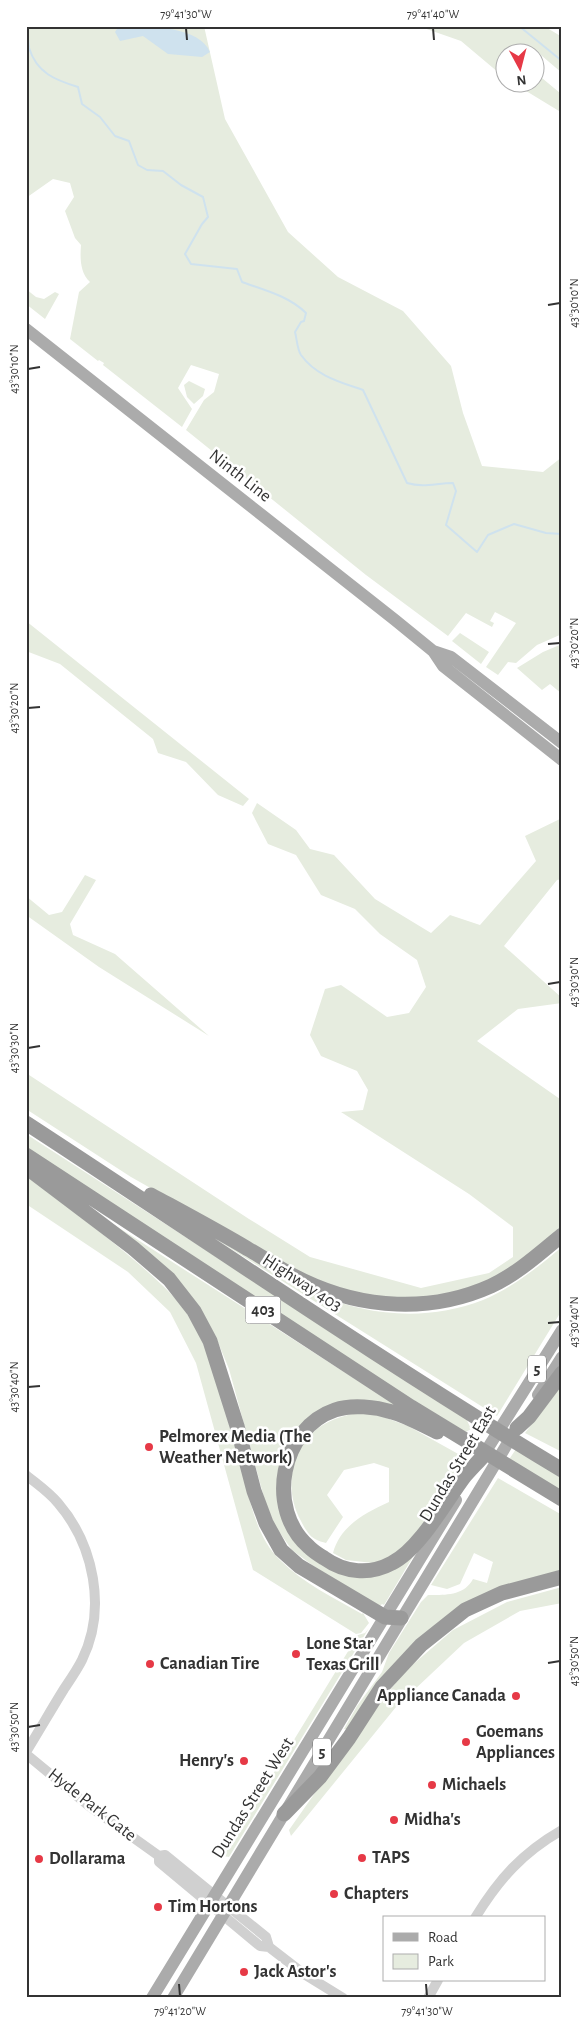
<svg xmlns="http://www.w3.org/2000/svg" width="588" height="2024" viewBox="0 0 588 2024" font-family="'Alegreya Sans',sans-serif">
<rect width="100%" height="100%" fill="#fff"/>
<path fill="#e6ecdf" d="M26,26H204L225,119L288,232L338,277L403,311L451,366L463,413L482,466L543,472L562,457V634L537,645L516,663L508,662L498,675L486,667L516,623L495,612L490,621L494,623L492,627L466,613L448,636L366,575L186,430L204,400L214,392L219,374L191,365L178,388L192,409L182,427L103,365L104,363L99,360L98,361L70,339L79,292L90,282C80,273 80,258 81,245L75,238L65,211L74,197L70,183L53,179L26,198Z
M418,26H544L562,37V73L535,50L533,52H506L505,78L461,41Z
M536,73L560,93L559,111L513,83L536,82Z
M26,289L36,297L44,299L55,292L59,294L45,319L26,304Z
M189,381L205,389L203,396L194,404L187,397L184,385Z
M26,621L249,799L243,806L218,795L186,762L158,753L153,739L60,664L26,651Z
M460,633L489,652L481,664L452,641Z
M562,644V694L550,684L542,690L517,668L543,652Z
M257,803L296,830L310,849L334,855L375,899L431,933L450,915L480,925L536,861L525,836L562,818V879L557,880L504,946L562,998V1003L518,1009L477,1041L560,1099L562,1097V1234L484,1289L415,1304L343,1292L292,1268L131,1177L26,1109V1073L249,1219L310,1257L421,1288L489,1273L513,1257V1227L469,1194L341,1112L363,1110L368,1090L357,1071L321,1056L310,1035L325,989L341,985L387,1017L409,1013L426,987L417,960L380,934L355,909L321,895L296,855L268,844L252,813Z
M85,875L96,880L70,924L73,935L115,954L209,1036L99,967L26,915V896L49,915L62,912Z
M26,1134L466,1418L471,1429L466,1432L447,1423L26,1148Z
M26,1176C65,1205 103,1233 140,1265C158,1281 178,1298 191,1320C218,1365 228,1417 241,1467C250,1498 255,1536 280,1560C303,1583 334,1598 362,1614L363,1613L369,1623L361,1633L356,1634L253,1570L196,1363L170,1312L128,1272L26,1204Z
M113,1224L416,1418L357,1402L300,1430L283,1514L342,1573L417,1550L384,1605L382,1604L380,1606L324,1574L292,1550L275,1526L265,1501L229,1369L215,1335Z
M209,1235C245,1254 280,1275 316,1293C367,1317 430,1321 483,1300C512,1288 538,1267 562,1247V1310L497,1416Z
M562,1384V1452L525,1433Z
M356,1413L378,1415L408,1426L469,1460L419,1533L394,1559L373,1563L346,1560L333,1553C340,1526 365,1513 389,1502V1468L374,1463L344,1470L327,1495L343,1517L326,1543C323,1542 318,1541 315,1539C309,1536 304,1527 301,1521C287,1496 288,1463 306,1440C318,1424 337,1417 356,1413Z
M516,1449L562,1476V1493L508,1461Z
M498,1478L562,1515V1575L465,1608L347,1729H344L357,1706L382,1672L389,1653L421,1602L428,1595C445,1595 464,1596 473,1579L487,1583L493,1562L474,1553L460,1584L447,1589L431,1585Z
M562,1587V1603L520,1611L464,1643L396,1707L291,1836L289,1830L359,1730L404,1672L453,1630L507,1602Z
M369,1628L229,1857L223,1856L358,1635L365,1633Z"/>
<path fill="#cfe2ee" d="M119,26C143,26 199,25 210,52L202,57L168,54L143,36L120,41L115,32Z"/>
<g fill="none" stroke-linecap="round" stroke-linejoin="round">
<path stroke="#cfe2ee" stroke-width="2" d="M519,26L562,61
M26,28C28,34 28,41 29,48C37,73 55,80 78,87L82,104L100,117L115,136L129,141L138,165L147,170L163,171L181,185L203,197L208,217L202,224L185,254L191,264L237,269L242,282C264,290 289,296 306,313L304,321L301,322L295,332C297,339 297,349 301,355C316,376 340,382 363,390L407,483C424,488 436,483 453,483L456,491L446,525L477,552L488,535L514,524L546,533L562,534"/>
<path stroke="#d0d0d0" stroke-width="10" d="M26,1475C37,1484 49,1492 58,1503C94,1545 107,1609 82,1660C77,1670 70,1680 64,1689C51,1710 39,1731 26,1752
M26,1754L89,1806L159,1856L165,1855L266,1937L269,1947
M159,1856V1862L260,1946L269,1947L304,1974L343,1998
M475,1918C499,1879 522,1853 562,1830
M428,1998L438,1980"/>
<path stroke="#ababab" stroke-width="12" d="M26,329L395,620L433,651L443,666L562,760
M433,651L451,657L562,743
M538,1395L562,1357
M481,1459L562,1330
M152,1998L456,1500
M173,1998L515,1431"/>
<path stroke="#9a9a9a" stroke-width="15" d="M26,1123C204,1239 379,1360 562,1470
M26,1155L411,1407L562,1499
M26,1167L133,1248L169,1279L194,1311L210,1341L237,1426L254,1491L266,1523L281,1550L299,1566L385,1617L401,1618
M151,1195C184,1213 216,1230 248,1249C266,1259 284,1272 304,1281C363,1309 431,1313 491,1286C517,1274 540,1253 562,1235
M517,1428L529,1417L562,1373
M437,1432C422,1425 407,1416 392,1412C376,1407 352,1404 335,1410C281,1428 265,1509 309,1547C314,1552 319,1555 324,1558C345,1573 370,1575 392,1563C419,1550 446,1501 464,1477C471,1469 478,1462 485,1454
M284,1814L320,1777L349,1738L382,1687L421,1645L465,1610L502,1593L562,1577"/>
</g>
<path fill="none" stroke="#333" stroke-width="2" d="M186,28L187,40M433,28L434,40M548,305L560,303M28,369L40,367M548,644L560,643M28,708L40,707M548,984L560,982M28,1048L40,1046M548,1323L560,1322M28,1387L40,1386M548,1663L560,1661M28,1727L40,1725M179,1984L180,1996M426,1984L427,1996"/>
<g fill="#e63946" stroke="#fff" stroke-width="2">
<circle cx="149" cy="1447" r="5"/>
<circle cx="296" cy="1654" r="5"/>
<circle cx="150" cy="1664" r="5"/>
<circle cx="516" cy="1696" r="5"/>
<circle cx="466" cy="1742" r="5"/>
<circle cx="244" cy="1761" r="5"/>
<circle cx="432" cy="1785" r="5"/>
<circle cx="394" cy="1820" r="5"/>
<circle cx="362" cy="1858" r="5"/>
<circle cx="39" cy="1859" r="5"/>
<circle cx="334" cy="1894" r="5"/>
<circle cx="158" cy="1907" r="5"/>
<circle cx="244" cy="1972" r="5"/>
</g>
<g text-anchor="middle" dominant-baseline="central" stroke-width="5" stroke-linejoin="round" paint-order="stroke">
<g fill="#fff" stroke="#707070" stroke-width="1">
<rect x="245.5" y="1296.5" width="35" height="27" rx="4"/>
<rect x="528" y="1355.5" width="18" height="27" rx="4"/>
<rect x="313" y="1738.5" width="18" height="27" rx="4"/>
</g>
<g font-size="16" font-weight="bold" fill="#333">
<text x="263" y="1310">403</text>
<text x="537" y="1369">5</text>
<text x="322" y="1752">5</text>
</g>
<g font-size="18" fill="#333" stroke="#fff">
<text transform="translate(240 476) rotate(38)">Ninth Line</text>
<text transform="translate(302 1283) rotate(33)">Highway 403</text>
<text transform="translate(458 1464) rotate(-59)">Dundas Street East</text>
<text transform="translate(253 1798) rotate(-58)">Dundas Street West</text>
<text transform="translate(92 1805) rotate(38)">Hyde Park Gate</text>
</g>
<g font-size="18" font-weight="bold" fill="#333" stroke="#fff" text-anchor="start">
<text x="159" y="1437">Pelmorex Media (The<tspan x="159" dy="21">Weather Network)</tspan></text>
<text x="306" y="1644">Lone Star<tspan x="306" dy="21">Texas Grill</tspan></text>
<text x="160" y="1664">Canadian Tire</text>
<text x="506" y="1696" text-anchor="end">Appliance Canada</text>
<text x="476" y="1732">Goemans<tspan x="476" dy="21">Appliances</tspan></text>
<text x="234" y="1761" text-anchor="end">Henry's</text>
<text x="442" y="1785">Michaels</text>
<text x="404" y="1820">Midha's</text>
<text x="372" y="1858">TAPS</text>
<text x="49" y="1859">Dollarama</text>
<text x="344" y="1894">Chapters</text>
<text x="168" y="1907">Tim Hortons</text>
<text x="254" y="1972">Jack Astor's</text>
</g>
</g>
<rect width="588" height="2024" fill="none" stroke="#ffffff" stroke-width="55"/>
<rect x="383" y="1916" width="162" height="65" fill="#ffffff" stroke="#adadad"/>
<rect x="393" y="1933" width="25" height="8" fill="#ababab" stroke="#adadad"/>
<text x="428" y="1942" font-size="15" fill="#333333">Road</text>
<rect x="393" y="1954" width="25" height="15" fill="#e6ecdf" stroke="#adadad"/>
<text x="428" y="1966" font-size="15" fill="#333333">Park</text>
<g transform="translate(520 68) rotate(173)"><circle r="24" fill="#ffffff" stroke="#adadad"/>
<path d="M0-4L9 19L0 12L-9 19Z" fill="#e63946"/>
<text y="-8" font-size="14" font-weight="bold" text-anchor="middle" fill="#333333">N</text>
</g>
<rect x="28" y="28" width="532" height="1968" fill="none" stroke="#333" stroke-width="2"/>
<g font-size="12" text-anchor="middle" fill="#333">
<text x="186" y="18">79°41'30"W</text>
<text x="433" y="18">79°41'40"W</text>
<text transform="translate(574 303) rotate(-90)" y="4">43°30'10"N</text>
<text transform="translate(14 369) rotate(-90)" y="4">43°30'10"N</text>
<text transform="translate(574 643) rotate(-90)" y="4">43°30'20"N</text>
<text transform="translate(14 708) rotate(-90)" y="4">43°30'20"N</text>
<text transform="translate(574 982) rotate(-90)" y="4">43°30'30"N</text>
<text transform="translate(14 1048) rotate(-90)" y="4">43°30'30"N</text>
<text transform="translate(574 1322) rotate(-90)" y="4">43°30'40"N</text>
<text transform="translate(14 1387) rotate(-90)" y="4">43°30'40"N</text>
<text transform="translate(574 1661) rotate(-90)" y="4">43°30'50"N</text>
<text transform="translate(14 1727) rotate(-90)" y="4">43°30'50"N</text>
<text x="180" y="2015">79°41'20"W</text>
<text x="427" y="2015">79°41'30"W</text>
</g>
</svg>
